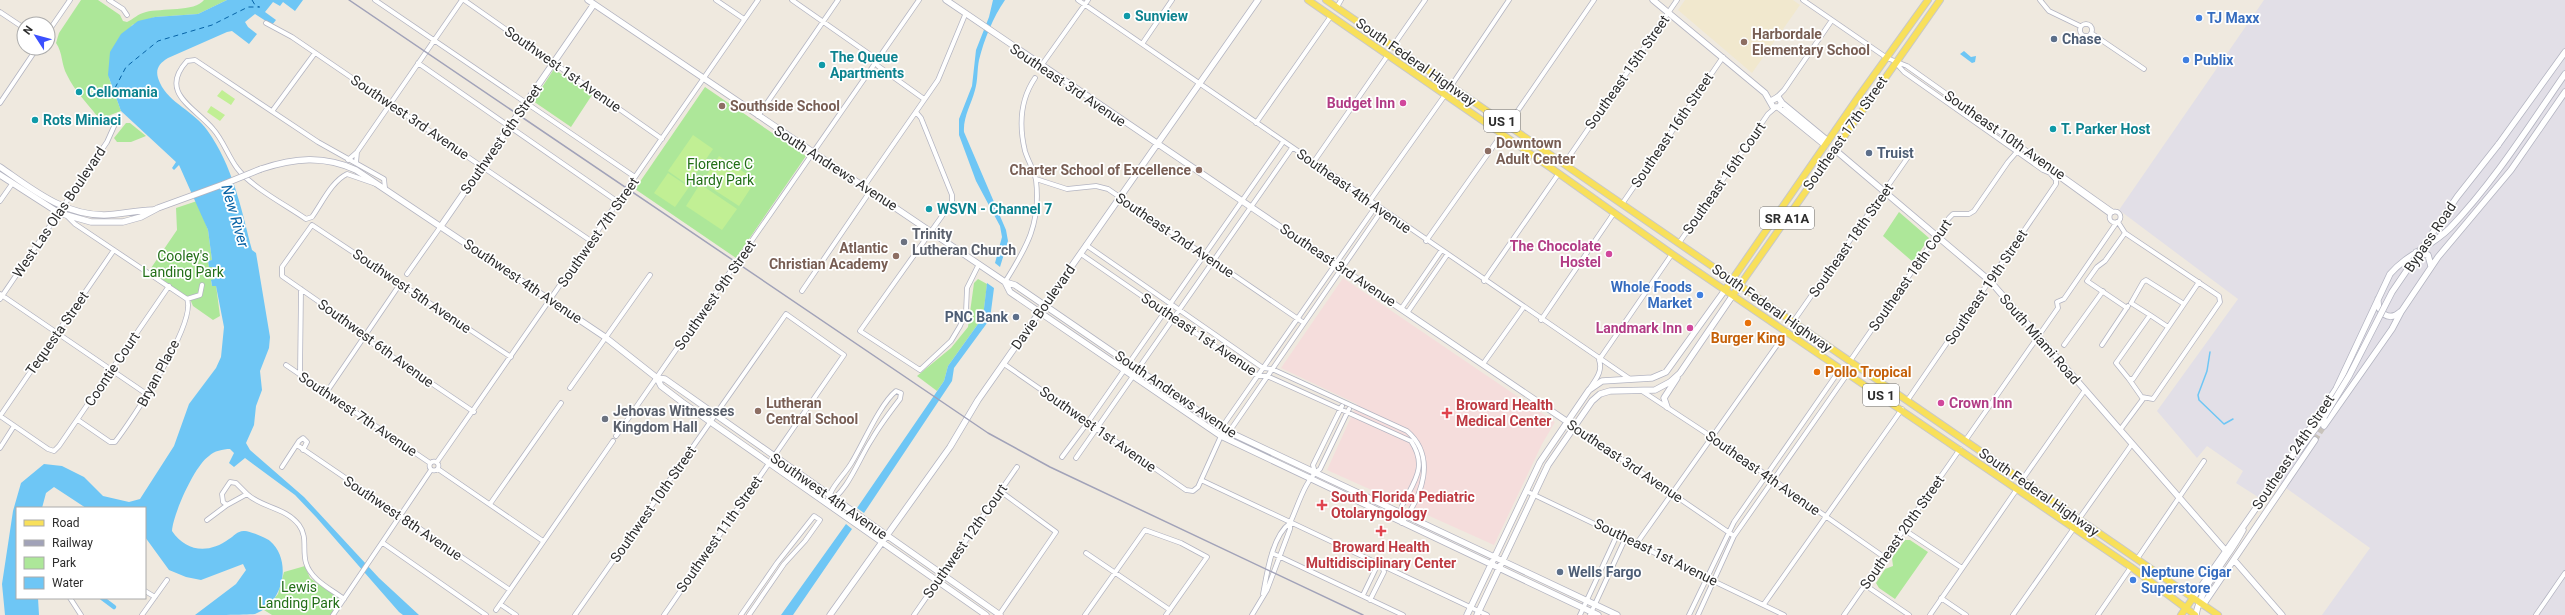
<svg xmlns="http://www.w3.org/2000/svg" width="2565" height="615" viewBox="0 0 2565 615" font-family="Roboto,sans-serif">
<rect width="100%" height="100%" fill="#efe9df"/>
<path fill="#e2dfe7" d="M2264,0H2565V615H2322L2370,548L2272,478L2258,497L2236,483L2243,471L2207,446L2197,458L2157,411L2238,299L2119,210Z"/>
<path fill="#f1e8ce" d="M1685,0H1793L1800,5L1752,73L1678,10Z"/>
<path fill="#f5dddc" d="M1343,278L1555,422L1542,444L1494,545L1327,470L1357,404L1281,368Z"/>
<path fill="#ade799" d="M81,0H98L120,15L123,21L127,22C134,19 137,14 146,12C161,8 195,12 204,0H227L198,14L155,17L132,25L109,78L121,111L105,117L97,116C87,103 74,90 67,75C61,64 63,53 56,43L59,33Z
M554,69L592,95L571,127L533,101Z
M705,87L806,156L736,258L635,189Z
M126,123H130L146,136L131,142H117L114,138Z
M197,201L208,230L212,260L208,261L209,267H213L215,279L211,281L212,286L216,285L220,316L213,320L193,306L190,299L149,271L177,230L176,208Z
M1899,212L1929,238L1913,262L1883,236Z
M978,279L987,284L983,317L948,366L944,381L937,391L917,376L951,348L968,327L974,283Z
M1905,540H1910L1928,552L1895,599L1879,588L1876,583L1885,569L1893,566L1892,558Z
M305,566L310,578L341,600L331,615H272L264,610L278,594L284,572Z"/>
<path fill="#c1ef94" d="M222,90L235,99L231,105L217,96Z
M211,106L225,115L220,121L207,112Z
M693,135L713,149L688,185L668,171Z
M719,156L756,180L739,206L702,182Z
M668,173L689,187L675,207L654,193Z
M700,184L737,209L722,230L686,206Z"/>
<path fill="#6ec6f5" d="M227,0H303L295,11L283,2L280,6L273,2L265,12L276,20L272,25L255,14L245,22L248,27L257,34L249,44L232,31L227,32L168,58C158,64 154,71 160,83C169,103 195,112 207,130C233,166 241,208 252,250L256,253L270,337L269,348L260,371L262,390L256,406L254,425L246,443L250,450L304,497L379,578L419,615H403L399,612L316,517L295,495L245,458L234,467L229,463L234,453L230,449C223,449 214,451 209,456C195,465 173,514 172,531C186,552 209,554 229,539C234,536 238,530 245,531C250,531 266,538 270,541C293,561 283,604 255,614C245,615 208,615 195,615L236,584L246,570L243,564L201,580L186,577L169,570L145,537V508H86L54,487L46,493L42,508H17V598H38L39,615H5L2,584L13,511L21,483L44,464L62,466L84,477L103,496L129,502L140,499L174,446L189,404L216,368L221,357L224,327L216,286H212L211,280L215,279L213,267H209L208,261L212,260L208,230L179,165L174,170L172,168L176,162L121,111L108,75L110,52L121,34L138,21L155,17L198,14Z
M993,0H1005C993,17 984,40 979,60C977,70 978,80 975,90C971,105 963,117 964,132L1006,230L1008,241L1000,267L995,263L1002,237L1000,226L976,181L959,135V119L972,86L976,50L989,17Z
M1964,51L1971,57L1976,56L1975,62L1972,63L1960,54Z
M987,283L994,288L990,319L954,368L952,381L864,513L857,508L944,381L948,366L983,317Z
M846,524L852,529L793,615H781Z"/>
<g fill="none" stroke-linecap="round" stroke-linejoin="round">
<path stroke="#6ec6f5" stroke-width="1.5" d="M2210,352L2207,371L2198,395L2199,400L2224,424L2233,419"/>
<path stroke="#6ec6f5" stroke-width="4.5" d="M102,598L114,607"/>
<path stroke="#0763a6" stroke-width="1" stroke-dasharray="5 4" stroke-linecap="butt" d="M252,0L255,5L259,7
M115,88L126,67L158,41L212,25L248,7H260"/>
<path stroke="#c8c3bb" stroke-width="5.5" stroke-dasharray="5.5 3" stroke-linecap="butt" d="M2315,440L2324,426"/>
<defs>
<path id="street" d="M109,0L123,9L127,15
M375,0L635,177
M464,0L662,139
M716,0L744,19
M792,0L872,56L878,66L924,99
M1078,0L1630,379
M1803,0L1887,58L1907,66L2113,212
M2040,0L2049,11L2080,26
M1337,7L1341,0
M0,12L24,28
M266,23L292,37L591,241
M2080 30a6 6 0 1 1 12 0a6 6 0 1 1-12 0Z
M48,32L70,0
M2091,33L2144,69
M1142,44L1172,0
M1393,46L1425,0
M1895,62L1904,72L2043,170L2059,177L2110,214
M418,63L618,202
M1041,66L1088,0
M1451,86L1509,0
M1777,97L1784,90L1832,20
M0,103L37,48
M273,110L315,53
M916,112L921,118L952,195V202L860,331L920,370L951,341L960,326L966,312L967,288L979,264
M758,116L838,0
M1256,123L1331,16
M1508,125L1594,0
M348,160L357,152L462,0
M356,163L357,152
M1313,163L1388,55
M1564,164L1677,0
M1036,179L1067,189L1096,186L1108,189L1304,323
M376,184L347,174C332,181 322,203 312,217L306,219C286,205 251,187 237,168C228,156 223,140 213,129C195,107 158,93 187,61L195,60L318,142L384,179L385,188
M865,185L938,80L965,15
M0,201L12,184
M1369,202L1445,95
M1622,204L1723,57
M2109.5 217a5.5 5.5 0 1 1 11 0a5.5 5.5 0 1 1-11 0Z
M68,217L75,224L187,299L200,295L202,285
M2118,222L2125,233L2219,296L2220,302L2153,399L2142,397
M2125,233L2105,261L2097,267L2087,281L2127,308
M1426,241L1502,134
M1679,243L1768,114L1775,108
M1086,245L1263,368L1272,369L1407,431C1437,457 1422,496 1402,523
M114,250L0,416L48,449L54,451L59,446L169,286
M1081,254L1258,376H1267L1411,441C1428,467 1414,481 1402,506L1400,513L1402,523
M407,274L441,226
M1484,281L1559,173
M1005,282C1027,247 1041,223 1036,180C1034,170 1028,161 1025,151C1019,126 1020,100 1035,78
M802,291L871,190
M0,294L148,395
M0,299L107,142L116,122
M2184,304L2146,280L2143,282L2131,303L2150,315L2116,363L2129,379H2133L2199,282
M1401,309L1441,251
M1407,313L1447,255
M2150,315L2168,327
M1541,320L1614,213
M1793,322L1908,157
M2064,345L2103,291
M2102,345L2128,306
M1850,361L1949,218L1953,214H1969L1974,211L2008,162L2021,147
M1004,364L1186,490L1193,491L1198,487L1221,436L1222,427L1376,206
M1483,364L1523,308
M286,365L430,463
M300,375L301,289
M570,388L650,275
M1590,388C1596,379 1603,371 1599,360L1672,254
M896,391L901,393L900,399C890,412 880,425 872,439C858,460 849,490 827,504C829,488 844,476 852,462C863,444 880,404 896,391Z
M1642,391L1712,437L1884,557
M326,393L400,284
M1907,401L2056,184V180L2049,172
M474,412L369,341L361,331L282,276V267L312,225L511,357
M78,420L110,442H115C132,420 197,323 187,299
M1575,427L1734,536
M2120,430L2143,399L2129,379
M616,436L919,0
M1221,436L1229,432L1382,210
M1965,441L2058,308L2057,302L2064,299L2117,222
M297,445L510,590
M0,448L14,426
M1062,457L1088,422L1283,142
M1076,458L1292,148
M429.5 466a4.5 4.5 0 1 1 9 0a4.5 4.5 0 1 1-9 0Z
M437,462L758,0
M282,467L299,441L303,438L307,442L303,450
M438,469L543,541
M1315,473L1313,465L1342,406
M1201,480L1487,615
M2022,480L2085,390
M230,482L236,483L247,494L227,505L223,502L222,494Z
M1526,491L1784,615
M247,494C262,508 285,507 299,525C308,537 302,550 306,563C311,580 331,589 344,599
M490,504L561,403
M2079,519L2132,444
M207,520L227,505
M1903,529L1962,568
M383,543L486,615
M1637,543L1787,331
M1086,553L1170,610
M1272,553L1403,615
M2137,559L2204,461
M1865,585L1909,615
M145,591L155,597
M1263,594C1267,573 1272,536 1290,523
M1363,595L1376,568L1382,566L1384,572L1370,600
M70,598L81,615
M1941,598L1966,615
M500,604L516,615
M1764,604L1902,409
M496,610L613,441
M142,615L167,580
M333,615L431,470
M575,615L786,314L844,355L664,615
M741,615L777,563L814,516L820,520L805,541L784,564L749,615
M914,615L1017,467
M999,615L1056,532L1000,491
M1085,615L1145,530L1181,543L1207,557L1166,615
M1252,615L1267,590L1290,529V523C1298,506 1305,479 1320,469L1349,409
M1580,615L1618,533
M1590,615L1626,537
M1689,615L1734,522L1841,368
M1698,615L1734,536L1848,373
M1844,615L1960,449
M1930,615L2017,489
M2013,615L2074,528
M2098,615L2131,567
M2536,615L2565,573"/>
<path id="secondary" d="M588,0L1005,282L1015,285L1229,432L1617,615
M946,0L1575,427
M1653,0L1765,93L1773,107H1779L1782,103L1778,97L1771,101
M1782,103L1828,141
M1778,107L1825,145
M2498,145L2565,52
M1834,149L1990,281L2225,550
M0,167C32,189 63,215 104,215C120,215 136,210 153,210
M261,169C294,158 324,155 356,170L605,337L657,378L665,379L1000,615
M0,175L59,213L91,222H123L141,217L158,208L224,184
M441,226L594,4
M2416,252L2428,255L2431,266
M1005,282L1010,292L1221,436L1598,615
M2378,299C2377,313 2389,322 2400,312
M657,378L661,386L682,402L986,615
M1667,407L1664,398L1677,378
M2324,426L2392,329L2401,312L2438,257L2511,170L2565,92
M2298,452L2324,417
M2234,560L2282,615
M2193,598L2284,468L2336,389L2390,274C2407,254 2431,247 2450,228C2494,182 2529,126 2565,74
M2203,605L2315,440
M830,615L950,447L978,400L1258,0
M1467,615L1540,462L1589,390L1602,381L1652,378L1666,372L1725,290
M1477,615L1548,465L1592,401L1600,394L1610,391L1655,390L1670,382L1680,373L1733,295
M2196,615C2200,587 2230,556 2243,530"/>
<path id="primary" d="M1308,0L1551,168L1672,254L2131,567L2195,615
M1326,0L2218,615
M1725,290L1859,96L1928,0
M1733,295L1940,0
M2181,615L2193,598"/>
</defs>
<use href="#street" stroke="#b3b4c1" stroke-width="5.5"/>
<use href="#secondary" stroke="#b3b4c1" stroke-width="7"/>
<use href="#primary" stroke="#c8c8c8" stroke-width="8"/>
<use href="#street" stroke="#fff" stroke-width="4"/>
<use href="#secondary" stroke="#fff" stroke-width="5.5"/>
<use href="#primary" stroke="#f8e05b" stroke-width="6"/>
<path stroke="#a1a2b8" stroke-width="1.5" d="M349,0L988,433L1050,467L1363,615"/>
<defs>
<path id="secondary-bridge" d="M224,184L261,169
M2324,417L2349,376L2392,292L2457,197L2498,145"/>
</defs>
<use href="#secondary-bridge" stroke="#b3b4c1" stroke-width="7" stroke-linecap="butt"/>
<use href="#secondary-bridge" stroke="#fff" stroke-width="5.5"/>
</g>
<g fill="#0f9aa8" stroke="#fff" stroke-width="1.5">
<circle cx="1127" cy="16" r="4"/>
<circle cx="822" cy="65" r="4"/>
<circle cx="79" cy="92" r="4"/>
<circle cx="35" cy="120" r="4"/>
<circle cx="2053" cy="129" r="4"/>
<circle cx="929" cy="209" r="4"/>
</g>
<g fill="#3f7fe0" stroke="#fff" stroke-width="1.5">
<circle cx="2199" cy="18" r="4"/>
<circle cx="2186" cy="60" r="4"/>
<circle cx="1700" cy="295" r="4"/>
<circle cx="2133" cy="580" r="4"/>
</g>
<g fill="#5c6f8a" stroke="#fff" stroke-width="1.5">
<circle cx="2054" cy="39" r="4"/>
<circle cx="1869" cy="153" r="4"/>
<circle cx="1016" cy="317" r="4"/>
<circle cx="1560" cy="572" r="4"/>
</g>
<g fill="#8d6e63" stroke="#fff" stroke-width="1.5">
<circle cx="1744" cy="42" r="4"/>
<circle cx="722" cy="106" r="4"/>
<circle cx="1488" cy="151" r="4"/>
<circle cx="1199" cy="170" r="4"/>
<circle cx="896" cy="256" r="4"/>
<circle cx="758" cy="411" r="4"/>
</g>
<g fill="#d1479c" stroke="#fff" stroke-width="1.5">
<circle cx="1403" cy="103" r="4"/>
<circle cx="1609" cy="254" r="4"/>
<circle cx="1690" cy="328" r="4"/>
<circle cx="1941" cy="403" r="4"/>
</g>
<g fill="#6b7280" stroke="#fff" stroke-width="1.5">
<circle cx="904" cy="242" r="4"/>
<circle cx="605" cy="419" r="4"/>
</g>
<g fill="#e8710a" stroke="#fff" stroke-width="1.5">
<circle cx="1748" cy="323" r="4"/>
<circle cx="1817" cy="372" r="4"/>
</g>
<g fill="#e0444e" stroke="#fff" stroke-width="1.5">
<path d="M1445 407h4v4h4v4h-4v4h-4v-4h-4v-4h4z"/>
<path d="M1320 499h4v4h4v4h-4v4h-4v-4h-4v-4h4z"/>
<path d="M1379 525h4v4h4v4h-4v4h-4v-4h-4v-4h4z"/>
</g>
<g text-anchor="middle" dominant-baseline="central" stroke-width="3.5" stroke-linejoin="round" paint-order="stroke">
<g fill="#fff" stroke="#6c6c6c" stroke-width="1">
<rect x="1484" y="110" width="36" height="22" rx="3"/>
<rect x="1760" y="207" width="54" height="22" rx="3"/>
<rect x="1863" y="384" width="36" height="22" rx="3"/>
</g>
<g font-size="13" font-weight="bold" fill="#2d2d2d">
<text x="1502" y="121">US 1</text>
<text x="1787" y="218">SR A1A</text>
<text x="1881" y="395">US 1</text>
</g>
<g font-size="14" font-weight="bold" fill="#0d838f" stroke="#fff" text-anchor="start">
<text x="1135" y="16">Sunview</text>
<text x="830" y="57">The Queue<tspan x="830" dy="16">Apartments</tspan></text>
<text x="87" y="92">Cellomania</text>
<text x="43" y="120">Rots Miniaci</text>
<text x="2061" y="129">T. Parker Host</text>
<text x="937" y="209">WSVN - Channel 7</text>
</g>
<g font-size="14" font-weight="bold" fill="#366cbe" stroke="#fff" text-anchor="start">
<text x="2207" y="18">TJ Maxx</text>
<text x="2194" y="60">Publix</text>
<text x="1692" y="287" text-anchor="end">Whole Foods<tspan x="1692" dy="16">Market</tspan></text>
<text x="2141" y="572">Neptune Cigar<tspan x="2141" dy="16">Superstore</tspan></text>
</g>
<g font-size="14" font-weight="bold" fill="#785e54" stroke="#fff" text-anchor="start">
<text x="1752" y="34">Harbordale<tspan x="1752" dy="16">Elementary School</tspan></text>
<text x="730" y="106">Southside School</text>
<text x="1496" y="143">Downtown<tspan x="1496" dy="16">Adult Center</tspan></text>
<text x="1191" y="170" text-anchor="end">Charter School of Excellence</text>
<text x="888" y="248" text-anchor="end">Atlantic<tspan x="888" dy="16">Christian Academy</tspan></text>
<text x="766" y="403">Lutheran<tspan x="766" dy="16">Central School</tspan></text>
</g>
<g font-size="14" font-weight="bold" fill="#4e5e75" stroke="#fff" text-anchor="start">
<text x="2062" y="39">Chase</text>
<text x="1877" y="153">Truist</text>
<text x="1008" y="317" text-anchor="end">PNC Bank</text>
<text x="1568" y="572">Wells Fargo</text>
</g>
<g font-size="14" fill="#2d2d2d" stroke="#fff">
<text transform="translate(1416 62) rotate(35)">South Federal Highway</text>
<text transform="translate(563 69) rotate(35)">Southwest 1st Avenue</text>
<text transform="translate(1627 72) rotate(-55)">Southeast 15th Street</text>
<text transform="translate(1068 85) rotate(34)">Southeast 3rd Avenue</text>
<text transform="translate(410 117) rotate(34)">Southwest 3rd Avenue</text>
<text transform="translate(1672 130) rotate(-56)">Southeast 16th Street</text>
<text transform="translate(1845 133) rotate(-55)">Southeast 17th Street</text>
<text transform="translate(2005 135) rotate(35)">Southeast 10th Avenue</text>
<text transform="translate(501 139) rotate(-55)">Southwest 6th Street</text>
<text transform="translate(836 168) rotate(33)">South Andrews Avenue</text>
<text transform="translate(1724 178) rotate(-55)">Southeast 16th Court</text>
<text transform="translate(1354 191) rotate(35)">Southeast 4th Avenue</text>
<text transform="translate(59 212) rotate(-56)">West Las Olas Boulevard</text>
<text transform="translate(598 232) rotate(-55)">Southwest 7th Street</text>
<text transform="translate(1175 235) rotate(34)">Southeast 2nd Avenue</text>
<text transform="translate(2430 237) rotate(-56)">Bypass Road</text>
<text transform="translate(1851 240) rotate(-55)">Southeast 18th Street</text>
<text transform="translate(1338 265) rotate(34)">Southeast 3rd Avenue</text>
<text transform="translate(1910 275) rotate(-55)">Southeast 18th Court</text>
<text transform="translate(523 281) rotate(34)">Southwest 4th Avenue</text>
<text transform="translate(1986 287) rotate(-56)">Southeast 19th Street</text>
<text transform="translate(412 291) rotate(34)">Southwest 5th Avenue</text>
<text transform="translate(715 295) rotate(-55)">Southwest 9th Street</text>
<text transform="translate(1043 307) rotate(-55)">Davie Boulevard</text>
<text transform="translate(1772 308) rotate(35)">South Federal Highway</text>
<text transform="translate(57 333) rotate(-55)">Tequesta Street</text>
<text transform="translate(1199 334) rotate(34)">Southeast 1st Avenue</text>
<text transform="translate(2040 339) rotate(49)">South Miami Road</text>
<text transform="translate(376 343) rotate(36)">Southwest 6th Avenue</text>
<text transform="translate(112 369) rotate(-56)">Coontie Court</text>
<text transform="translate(158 373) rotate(-62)">Bryan Place</text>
<text transform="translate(1176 394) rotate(34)">South Andrews Avenue</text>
<text transform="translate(358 414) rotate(34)">Southwest 7th Avenue</text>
<text transform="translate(1098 429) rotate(35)">Southwest 1st Avenue</text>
<text transform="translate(2293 452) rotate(-56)">Southeast 24th Street</text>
<text transform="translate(1625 461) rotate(34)">Southeast 3rd Avenue</text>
<text transform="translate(1763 473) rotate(35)">Southeast 4th Avenue</text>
<text transform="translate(2039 492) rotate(35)">South Federal Highway</text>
<text transform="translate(829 496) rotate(35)">Southwest 4th Avenue</text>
<text transform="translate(653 504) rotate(-55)">Southwest 10th Street</text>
<text transform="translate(403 518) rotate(34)">Southwest 8th Avenue</text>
<text transform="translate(1902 532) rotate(-55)">Southeast 20th Street</text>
<text transform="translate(719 534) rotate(-55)">Southwest 11th Street</text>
<text transform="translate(965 541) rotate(-55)">Southwest 12th Court</text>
<text transform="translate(1656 552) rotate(26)">Southeast 1st Avenue</text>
</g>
<g font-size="14" font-weight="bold" fill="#b23c85" stroke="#fff" text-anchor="end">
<text x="1395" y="103">Budget Inn</text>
<text x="1601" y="246">The Chocolate<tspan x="1601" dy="16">Hostel</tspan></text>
<text x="1682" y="328">Landmark Inn</text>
<text x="1949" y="403" text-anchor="start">Crown Inn</text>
</g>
<g font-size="14" fill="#226f17" stroke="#fff">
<text x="720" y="164">Florence C<tspan x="720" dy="16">Hardy Park</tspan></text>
<text x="183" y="256">Cooley's<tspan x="183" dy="16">Landing Park</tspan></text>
<text x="299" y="587">Lewis<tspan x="299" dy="16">Landing Park</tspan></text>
</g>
<g font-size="14" font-weight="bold" fill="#5b616d" stroke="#fff" text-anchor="start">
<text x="912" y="234">Trinity<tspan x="912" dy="16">Lutheran Church</tspan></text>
<text x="613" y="411">Jehovas Witnesses<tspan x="613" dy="16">Kingdom Hall</tspan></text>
</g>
<g font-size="14" font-weight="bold" fill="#c56008" stroke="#fff">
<text x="1748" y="338">Burger King</text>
<text x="1825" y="372" text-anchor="start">Pollo Tropical</text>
</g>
<g font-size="14" font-weight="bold" fill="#be3a42" stroke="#fff" text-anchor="start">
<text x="1456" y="405">Broward Health<tspan x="1456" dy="16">Medical Center</tspan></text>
<text x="1331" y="497">South Florida Pediatric<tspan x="1331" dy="16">Otolaryngology</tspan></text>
<text x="1381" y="547" text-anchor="middle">Broward Health<tspan x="1381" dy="16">Multidisciplinary Center</tspan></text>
</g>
<g font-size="15" font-style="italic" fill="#0763a6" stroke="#fff">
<text transform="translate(235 216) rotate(74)">New River</text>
</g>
</g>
<rect x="16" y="507" width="130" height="92" fill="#ffffff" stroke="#ababab"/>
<rect x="24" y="520" width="20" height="6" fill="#f8e05b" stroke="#ababab"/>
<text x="52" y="527" font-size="12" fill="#2d2d2d">Road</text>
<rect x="24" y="540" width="20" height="6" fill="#a1a2b8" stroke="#ababab"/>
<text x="52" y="547" font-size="12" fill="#2d2d2d">Railway</text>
<rect x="24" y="557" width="20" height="12" fill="#ade799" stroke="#ababab"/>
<text x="52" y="567" font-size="12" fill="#2d2d2d">Park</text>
<rect x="24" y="577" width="20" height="12" fill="#6ec6f5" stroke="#ababab"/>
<text x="52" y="587" font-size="12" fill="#2d2d2d">Water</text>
<g transform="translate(36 36) rotate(306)"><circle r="19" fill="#ffffff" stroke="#ababab"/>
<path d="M0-3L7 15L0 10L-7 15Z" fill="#3b50ff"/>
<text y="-6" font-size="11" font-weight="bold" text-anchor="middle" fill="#2d2d2d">N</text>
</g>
</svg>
